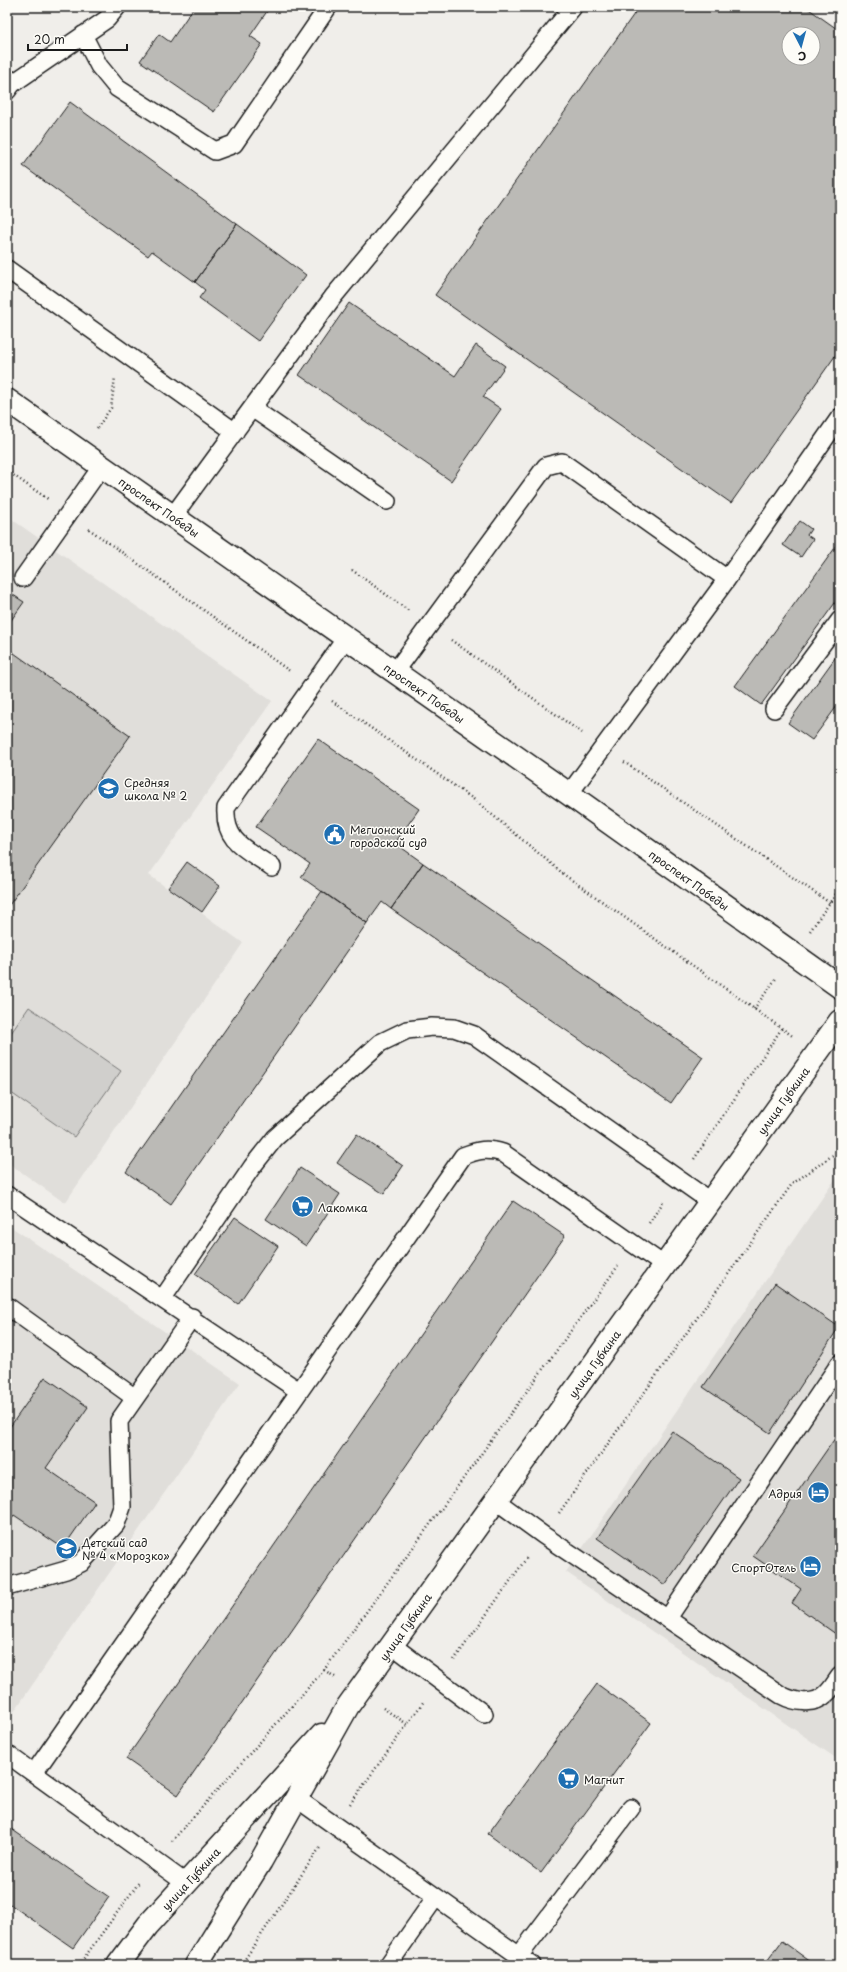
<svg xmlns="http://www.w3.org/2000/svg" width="847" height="1972" viewBox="0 0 847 1972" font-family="'Playpen Sans',sans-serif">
<rect width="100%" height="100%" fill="#f0eeea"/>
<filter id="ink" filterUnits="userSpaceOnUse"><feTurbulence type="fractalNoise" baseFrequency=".025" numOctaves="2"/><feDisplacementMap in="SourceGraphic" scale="8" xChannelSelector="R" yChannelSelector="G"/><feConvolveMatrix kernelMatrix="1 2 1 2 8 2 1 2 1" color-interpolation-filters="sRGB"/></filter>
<g filter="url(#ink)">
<path fill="#e0deda" d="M7,516L272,701L149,875L243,943L65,1203L7,1162Z
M840,1172V1761L566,1572Z
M7,1224L240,1383L11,1716L7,1713Z"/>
<path fill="#d0cfcc" stroke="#767674" d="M29,1007L121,1071L74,1137L7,1090V1039Z"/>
<path fill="#bbbab6" stroke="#1c1c1c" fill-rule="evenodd" d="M194,7H270L250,36L262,44L214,112L140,61L159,34L170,42Z
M639,7H806L840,31V349L731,503L435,295ZM789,34H813V58H789Z
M70,102L237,224L195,282L152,251L148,256L23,166Z
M237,224L306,275L258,341L199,298L205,290L195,282Z
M349,303L455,376L476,345L505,366L483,397L501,409L451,481L299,375Z
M800,521L811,529L807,535L813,539L801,557L783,545Z
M840,541V596L761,705L735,686Z
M7,591L24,602L7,626Z
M7,648L130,736L7,908Z
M840,651V702L812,740L788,723Z
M318,739L419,809L395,843L423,863L391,909L382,902L367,923L301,877L310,864L256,827Z
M187,862L220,886L202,912L168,888Z
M423,863L703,1057L671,1103L391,909Z
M322,891L367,923L171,1204L126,1172Z
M357,1134L403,1166L384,1194L337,1163Z
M300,1168L340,1194L306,1246L266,1219Z
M513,1201L565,1236L178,1795L126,1759Z
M235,1217L278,1246L238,1304L195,1274Z
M775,1283L839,1327L770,1433L703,1387Z
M45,1377L88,1407L46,1468L95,1502L63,1548L14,1515L7,1525V1431Z
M672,1431L739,1478L665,1585L597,1538Z
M840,1431V1637L792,1603L801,1589L753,1556Z
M597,1684L651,1723L541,1873L488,1834Z
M7,1826L109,1897L73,1948L7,1902Z
M782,1941L815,1965H764Z"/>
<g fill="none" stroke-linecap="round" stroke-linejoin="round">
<defs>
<path id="lane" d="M83,35L99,66L117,88L215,151L234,144L328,7
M7,91L12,84L107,19L117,7
M7,269L235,432
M252,408L387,501
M173,516L333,297L573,7
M23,578L102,466
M395,672L546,466L562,462L727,579
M774,709L840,620
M569,794L727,579L840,417
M272,867C247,849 224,843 226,808L346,638
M7,1195L299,1391
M163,1298L252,1167L275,1138L380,1043L407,1030L432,1027L454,1028L474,1035L711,1202
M7,1306L135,1398
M495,1500L543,1535L781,1695C794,1702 814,1706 826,1694C832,1689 836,1681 840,1676
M7,1587L66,1570L81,1563L116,1524L122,1507L119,1421L192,1317
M668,1618L840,1363
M392,1645L484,1714
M7,1754L187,1884
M34,1773L463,1156C478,1150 487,1148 503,1153L665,1266
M296,1798L532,1965
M519,1956L631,1808
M388,1965L435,1898"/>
<g id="secondary">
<path id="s1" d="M7,400L569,794L840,987"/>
<path id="s2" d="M118,1965L148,1925L322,1735"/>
<path id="s3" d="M196,1965L261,1861L348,1706L840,1021"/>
</g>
</defs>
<use href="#lane" stroke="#1c1c1c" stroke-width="20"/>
<use href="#secondary" stroke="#1c1c1c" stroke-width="25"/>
<path stroke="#1c1c1c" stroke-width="2.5" stroke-dasharray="1 3" stroke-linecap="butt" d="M97,428L111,408L115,377
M7,471L48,499
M89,529L291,672
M352,570L409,611
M451,640L582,733
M332,701L472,798L566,876L794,1037
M624,762L830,903
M810,931L840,888
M754,1009L777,977
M694,1159L782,1028
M649,1223L664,1201
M559,1513L792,1184L840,1150
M454,1660L528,1556
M324,1670L335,1677
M383,1708L407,1724
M350,1804L424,1701
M172,1841L324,1670L618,1266
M79,1965L140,1881
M241,1965L321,1846"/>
<use href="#lane" stroke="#fdfcf7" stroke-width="17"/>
<use href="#secondary" stroke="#fdfcf7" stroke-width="22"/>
</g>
</g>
<defs>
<symbol id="school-disc" viewBox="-11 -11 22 22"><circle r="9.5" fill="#1f6fb2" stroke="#fdfcf7"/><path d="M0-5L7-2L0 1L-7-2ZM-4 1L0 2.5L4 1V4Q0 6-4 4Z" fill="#fff"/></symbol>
<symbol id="civic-disc" viewBox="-11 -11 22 22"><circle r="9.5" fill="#1f6fb2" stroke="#fdfcf7"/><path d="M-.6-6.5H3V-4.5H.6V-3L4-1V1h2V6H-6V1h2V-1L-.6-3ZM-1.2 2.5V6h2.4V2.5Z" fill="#fff"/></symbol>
<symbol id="supermarket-disc" viewBox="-11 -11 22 22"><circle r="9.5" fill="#1f6fb2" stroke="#fdfcf7"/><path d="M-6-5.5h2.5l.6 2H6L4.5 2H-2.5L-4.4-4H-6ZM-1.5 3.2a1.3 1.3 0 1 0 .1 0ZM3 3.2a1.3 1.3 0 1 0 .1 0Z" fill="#fff"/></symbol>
<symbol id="hotel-disc" viewBox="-11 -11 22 22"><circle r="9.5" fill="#1f6fb2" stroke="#fdfcf7"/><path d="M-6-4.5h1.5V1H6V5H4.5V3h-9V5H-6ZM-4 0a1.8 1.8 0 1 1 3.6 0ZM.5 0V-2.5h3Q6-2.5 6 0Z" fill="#fff"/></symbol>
</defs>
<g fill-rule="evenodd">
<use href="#school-disc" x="96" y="776" width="25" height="25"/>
<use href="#civic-disc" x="322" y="822" width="25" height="25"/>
<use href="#supermarket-disc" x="290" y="1194" width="25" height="25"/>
<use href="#hotel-disc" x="806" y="1480" width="25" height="25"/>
<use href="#school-disc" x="54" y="1536" width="25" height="25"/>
<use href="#hotel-disc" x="798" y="1554" width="25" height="25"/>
<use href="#supermarket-disc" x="556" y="1766" width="25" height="25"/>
</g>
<g text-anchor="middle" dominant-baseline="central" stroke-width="3" stroke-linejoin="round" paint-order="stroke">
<g font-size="11" fill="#1c1c1c" stroke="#fdfcf7">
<text stroke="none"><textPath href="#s1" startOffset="186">проспект Победы</textPath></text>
<text stroke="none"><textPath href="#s1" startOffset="510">проспект Победы</textPath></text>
<text stroke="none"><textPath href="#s1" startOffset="834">проспект Победы</textPath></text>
<text stroke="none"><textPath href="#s3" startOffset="1046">улица Губкина</textPath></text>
<text stroke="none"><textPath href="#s3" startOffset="722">улица Губкина</textPath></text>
<text stroke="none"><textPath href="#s3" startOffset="398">улица Губкина</textPath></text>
<text stroke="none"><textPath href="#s2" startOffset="113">улица Губкина</textPath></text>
</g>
<g font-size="11" fill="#1c1c1c" stroke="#fdfcf7" text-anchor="start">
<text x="124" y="782">Средняя<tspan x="124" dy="13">школа № 2</tspan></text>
<text x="350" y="829">Мегионский<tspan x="350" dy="13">городской суд</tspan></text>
<text x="318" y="1207">Лакомка</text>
<text x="802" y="1493" text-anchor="end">Адрия</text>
<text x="82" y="1542">Детский сад<tspan x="82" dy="13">№ 4 «Морозко»</tspan></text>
<text x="796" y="1567" text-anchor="end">СпортОтель</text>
<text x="584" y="1779">Магнит</text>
</g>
</g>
<rect width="847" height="1972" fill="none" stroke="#fdfcf7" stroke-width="24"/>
<rect x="12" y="12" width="823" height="1948" fill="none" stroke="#1c1c1c" stroke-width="1.5" filter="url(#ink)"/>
<g transform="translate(801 46) rotate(174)"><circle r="19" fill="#fdfcf7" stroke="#a3a29f"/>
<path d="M0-3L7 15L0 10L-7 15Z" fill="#1f6fb2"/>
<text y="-6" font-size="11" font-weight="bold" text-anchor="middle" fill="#1c1c1c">С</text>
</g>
<path d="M28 44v6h99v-6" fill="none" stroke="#1c1c1c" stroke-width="2"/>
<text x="34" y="44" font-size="12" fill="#1c1c1c" stroke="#fdfcf7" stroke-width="3" paint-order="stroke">20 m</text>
</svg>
